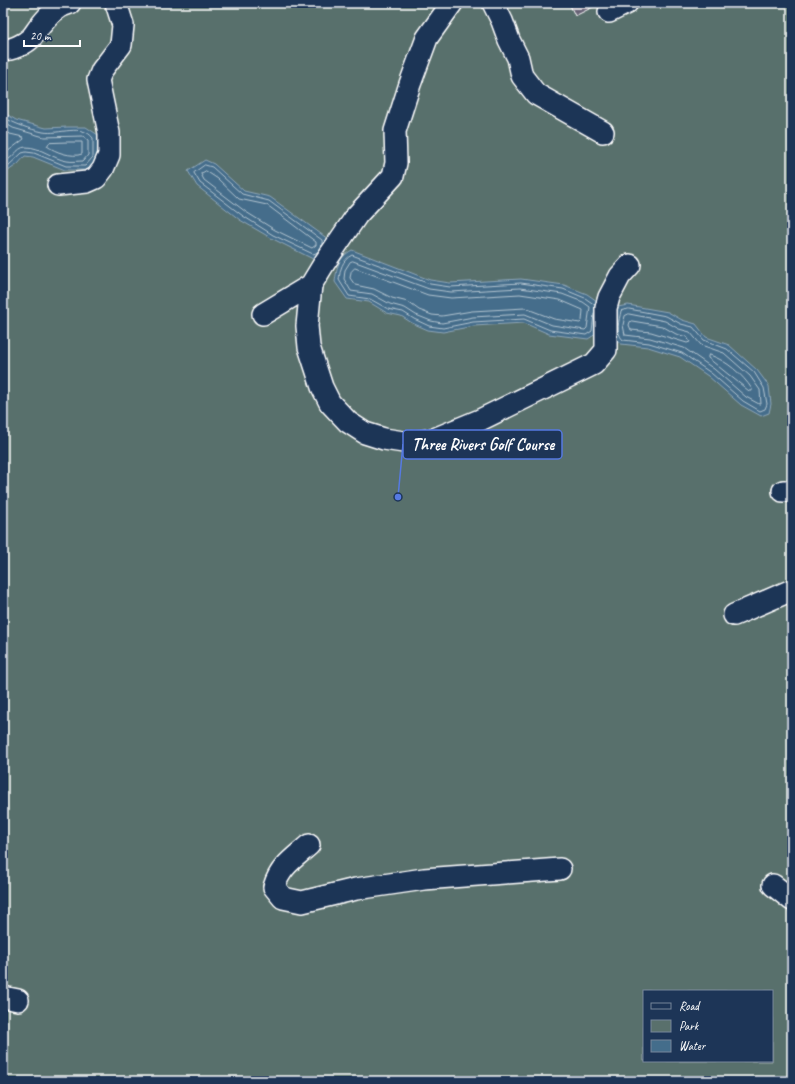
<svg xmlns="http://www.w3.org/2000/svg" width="795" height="1084" viewBox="0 0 795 1084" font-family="Caveat,sans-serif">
<rect width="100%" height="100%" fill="#1d3557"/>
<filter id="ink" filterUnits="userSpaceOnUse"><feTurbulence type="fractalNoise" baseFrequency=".025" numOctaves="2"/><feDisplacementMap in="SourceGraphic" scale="8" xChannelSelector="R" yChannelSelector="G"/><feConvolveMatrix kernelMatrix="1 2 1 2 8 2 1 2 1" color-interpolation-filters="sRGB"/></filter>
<g filter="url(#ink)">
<path fill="#59706c" stroke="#acb8b6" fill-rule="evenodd" d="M3,3H792V1081H3ZM644,991H772V1061H644Z"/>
<path fill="#446d8b" stroke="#8fa7b9" d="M3,112L16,120L46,128L68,127H86L98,135L97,159L87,170H65L33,157L25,156L18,164L8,171L3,170Z
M205,160L214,164L244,191L270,197L328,239L324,249L315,260L271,238L240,220L197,186L188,171Z
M352,250L430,280L450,283L521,279L564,285L587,294L600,303L596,334L588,339L549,334L524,323L474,326L443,332L428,330L412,323L401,316L387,313L369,302L347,299L335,282C337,267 338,258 352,250Z
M628,305L668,312L682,320L696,324L706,337L729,345L757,370L769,386L771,404L769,413L761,416L741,405L708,376L680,357L648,347L621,344C611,333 615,321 618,307Z"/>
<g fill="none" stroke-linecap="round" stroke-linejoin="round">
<path stroke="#b4c5d1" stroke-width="1" d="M3,117C15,124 29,129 43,132C59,135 82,123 93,138V157L85,166H66L34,153L26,152L22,153L8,166H3
M3,122L13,128L44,137L83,136L88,140V155L83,161C78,161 72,162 67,161C53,159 41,147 26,147C16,147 13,161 3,161
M3,129L10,134L23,137L24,139L3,155
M68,142H82V154C72,158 55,152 47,146L49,143Z
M205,165L212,167L242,194L269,201L322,240C323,245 319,253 313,254L273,235L243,216L200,183L194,173Z
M206,171L218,179L239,199L267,205L316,242V245L312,248L275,230L246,212L204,180L201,174Z
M353,261L429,289L451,292L520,288L562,294L583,302L590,307L587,328L585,330L552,325L525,314L473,317L442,323L431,321L416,315L405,308L390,304L372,294L351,291L344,279L345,270L350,262Z
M355,268L428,295L451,298L520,294L560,300L583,310L582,321L580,323L554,319L525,308L472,311L442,316L432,315L419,310L408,302L392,298L374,289L355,285L350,278L351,272Z
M629,309L666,316L681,324L693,327L704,340L727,349L754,372L764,388L767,404L765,409L760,411L743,401L711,373L682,353L649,343L623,340C615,332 619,321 621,311Z
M594,314L592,331L586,335L550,330L524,319L473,322L443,328L429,326L414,319L403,312L388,309L370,299L349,296L339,280C340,270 342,260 352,255L430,284L450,287L521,283L563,289L585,298L595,305
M629,314L665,321L679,329L690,332L701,345L724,353L750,376L760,390L761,404H759L746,397L714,369L684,348L650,338L625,335L623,325L625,316Z
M632,321L662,326L676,334L687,337L690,342L687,343L651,332L631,330L629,325L630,322Z
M710,355C727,361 742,374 752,389V391H749L708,358V356Z"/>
</g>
<path fill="#686276" stroke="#fff" d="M569,3H601L575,16Z"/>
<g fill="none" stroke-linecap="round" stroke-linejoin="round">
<defs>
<path id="minor" d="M452,3L427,38L410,84L395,131L396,163L393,176L357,215L325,262L311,285L307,326L309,347L322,387L330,403L348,422L365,433L384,439L410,443L434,439L480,420L594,364L606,350V308L609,297L620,276L630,265
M493,3L502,21L509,40L518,58L522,76L536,94L603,132
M609,12L627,3
M3,50C12,50 25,44 31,38C35,34 37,29 41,25C49,15 57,6 70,3
M58,185L87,182L96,178L103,169L109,155V133L98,80L102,70L121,45L123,25L116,3
M263,314L311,285
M783,491H792
M734,615L792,590
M309,845C293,859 280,867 274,887L283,898L302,902L356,889L424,879L560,869
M773,885L792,900
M3,997L18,1000"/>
</defs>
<use href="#minor" stroke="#fff" stroke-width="24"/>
<use href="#minor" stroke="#1d3557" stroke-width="21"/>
</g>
</g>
<path fill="none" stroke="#567ae2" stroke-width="1.5" d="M398 497L403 444"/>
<circle fill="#567ae2" stroke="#1d3557" stroke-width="1.5" cx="398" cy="497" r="4"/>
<rect fill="#1d3557" stroke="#567ae2" stroke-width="1.5" x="403" y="430" width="159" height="29" rx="4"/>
<g font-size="17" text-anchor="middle" font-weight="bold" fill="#fff">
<text x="483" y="450">Three Rivers Golf Course</text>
</g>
<rect width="795" height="1084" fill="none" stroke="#1d3557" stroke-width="16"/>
<rect x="8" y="8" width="779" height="1068" fill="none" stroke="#fff" stroke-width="1.5" filter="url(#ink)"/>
<rect x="643" y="990" width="130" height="72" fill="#1d3557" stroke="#77869a"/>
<rect x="651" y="1003" width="20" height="6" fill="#1d3557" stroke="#77869a"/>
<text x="679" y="1010" font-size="12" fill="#ffffff">Road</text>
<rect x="651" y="1020" width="20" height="12" fill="#59706c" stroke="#77869a"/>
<text x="679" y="1030" font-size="12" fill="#ffffff">Park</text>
<rect x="651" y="1040" width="20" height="12" fill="#446d8b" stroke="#77869a"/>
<text x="679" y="1050" font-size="12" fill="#ffffff">Water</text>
<path d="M24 40v6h56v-6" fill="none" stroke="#ffffff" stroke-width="2"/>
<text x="30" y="40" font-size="12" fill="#ffffff" stroke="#1d3557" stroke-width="3" paint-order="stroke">20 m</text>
</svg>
